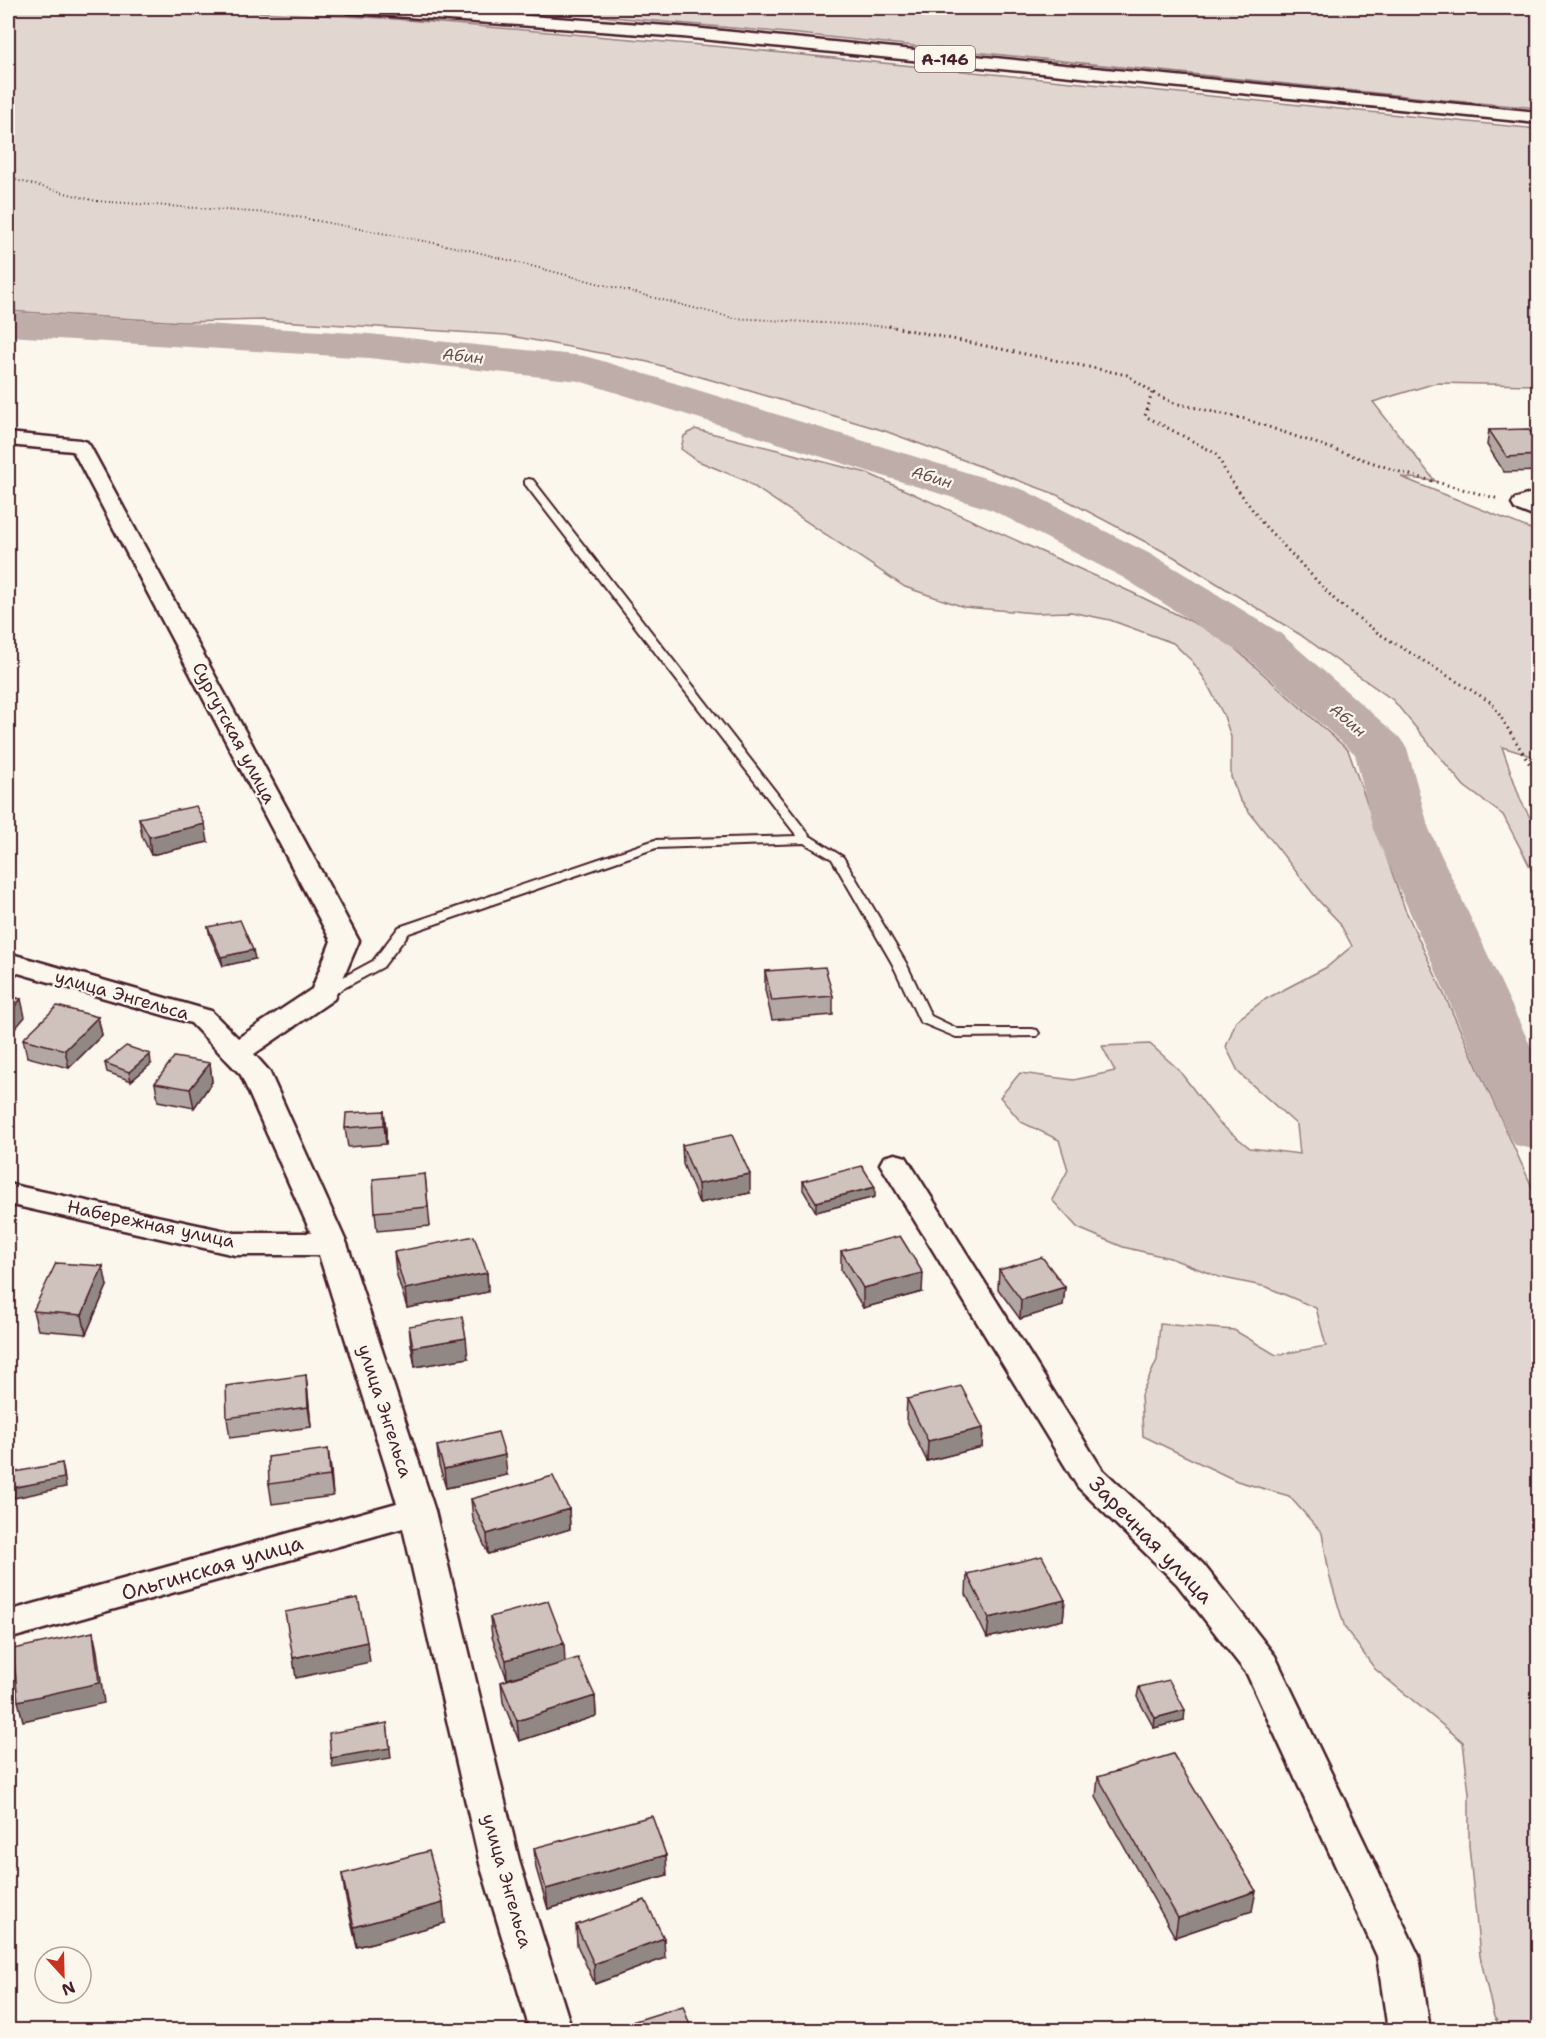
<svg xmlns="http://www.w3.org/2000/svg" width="1546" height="2038" viewBox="0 0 1546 2038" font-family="'Shantell Sans',sans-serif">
<rect width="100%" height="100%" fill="#fbf7ec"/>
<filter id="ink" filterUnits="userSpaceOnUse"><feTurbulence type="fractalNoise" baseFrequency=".0167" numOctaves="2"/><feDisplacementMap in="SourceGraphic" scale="12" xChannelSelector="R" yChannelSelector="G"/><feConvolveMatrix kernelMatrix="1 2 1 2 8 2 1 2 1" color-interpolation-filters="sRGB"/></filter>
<g filter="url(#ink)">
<path fill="#e2d7d0" stroke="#967b7e" stroke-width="1.5" d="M8,8H173L383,18L724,47L1538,129V385L1436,383L1373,402L1435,481L1401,477L1538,532V758L1502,747L1521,801L1538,832V882L1503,815L1464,786L1393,700L1299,634L1174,557L1055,494L885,431L750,391L648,362L506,335L264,320L183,322L8,311Z
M512,8H1538V108L1454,101L798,34Z
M695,429L867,473L1133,593L1221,636L1348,750L1405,909L1538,1200V2030H1503L1494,2017L1480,1956L1469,1846V1793L1463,1742L1375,1669L1345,1628L1330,1578L1322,1533L1289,1496L1237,1481L1143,1436L1141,1395L1157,1360L1160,1324L1234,1330L1276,1355L1326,1346L1316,1308L1267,1287L1219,1277L1170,1258L1123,1247L1078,1228L1052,1200L1068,1170L1059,1140L1021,1122L1000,1097L1020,1073L1074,1080L1115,1071L1102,1046L1150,1044L1178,1069L1219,1123L1250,1148L1300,1154L1297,1125L1239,1073L1226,1047L1236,1021L1264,1000L1327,967L1352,946L1339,922L1319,901L1240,800L1231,777V737L1224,716L1204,678L1192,661L1173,643L1110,620L1071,612L1035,613L964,607L905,587L744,480L698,461L681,449L684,436Z"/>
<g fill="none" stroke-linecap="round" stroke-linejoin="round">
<path fill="#bfadaa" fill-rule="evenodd" d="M8,312L369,334L584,356L599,360L1024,490L1158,558L1280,633L1399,737L1407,748L1429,829L1538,1062V1150L1515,1145L1506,1130L1373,829L1355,754L1244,655L1124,578L992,510L579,381L369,358L8,336Z"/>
<defs>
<path id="service" d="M529,479L533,480L810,836L843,857L906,963L931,1016L958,1029H1032L1037,1030L1039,1033L1037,1036L956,1037L920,1022L892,963L832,859L804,843L656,848L409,933L383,967L331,995H321L319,992L321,989L373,961L399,927L655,840L797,836L525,484V480Z"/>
<path id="minor" d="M8,433L80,440L87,442L90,446L359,941L334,999L254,1054L269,1071L347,1244L435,1511L520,1864L572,2030H530L480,1864L403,1528L8,1639V1611L397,1503L319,1255H235L8,1204V1184L235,1233H311L241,1075L191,1023L8,970V953L211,1011L238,1038L312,989L331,941L73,451L8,445Z
M1538,491V518L1515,509L1512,504L1515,499Z
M895,1154L906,1157L1102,1469L1203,1564L1275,1656L1419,1956L1430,2030H1388L1377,1956L1247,1674L1177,1584L1078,1487L880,1164L884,1157Z"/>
<path id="trunk" d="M344,8H415L682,27L1538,112V123L682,37L352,13L346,12Z"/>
</defs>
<use href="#service" stroke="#4a1f2b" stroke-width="4"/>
<use href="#minor" stroke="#4a1f2b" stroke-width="5"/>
<use href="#trunk" stroke="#4a1f2b" stroke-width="5"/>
<path stroke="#4a1f2b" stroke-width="2" stroke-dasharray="1 3" stroke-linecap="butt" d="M8,178L96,201L282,214L465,249L733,318L896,327"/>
<path stroke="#4a1f2b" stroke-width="3" stroke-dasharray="1.5 4" stroke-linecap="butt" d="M889,326L1127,375L1155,394L1174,403L1245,419L1403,473L1499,499
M1152,393L1145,416L1217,454L1227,475L1263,524L1336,601L1378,633L1492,703L1523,753"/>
<path stroke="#4a1f2b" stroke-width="4" stroke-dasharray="1.5 4.5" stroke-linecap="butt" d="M1522,752L1538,775"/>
<use href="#service" fill="#fbf7ec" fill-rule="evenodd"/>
<use href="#minor" fill="#fbf7ec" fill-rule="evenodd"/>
<use href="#trunk" fill="#fbf7ec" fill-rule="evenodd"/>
</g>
<path fill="#b2a7a2" stroke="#4a1f2b" stroke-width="1.5" d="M1489,430L1539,443V471L1504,472L1487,445Z
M139,818L208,842L151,855L142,836Z
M208,927L255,959L223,966L210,936Z
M765,971L833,996V1015L772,1020L765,990Z
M98,1017L102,1035L69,1068L27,1057L23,1039Z
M105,1063L151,1064L131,1081L107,1072Z
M210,1063L212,1082L194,1108L158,1101L155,1083Z
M384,1111L386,1130V1144L348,1147L345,1128Z
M682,1145L750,1193L699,1203L683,1164Z
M425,1174L430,1226L377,1231L375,1212Z
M803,1181L875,1197L816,1212L803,1190Z
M841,1251L922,1292L863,1308L841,1270Z
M394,1252L487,1273L488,1292L407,1308L396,1272Z
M999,1270L1065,1287L1063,1306L1020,1319L998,1289Z
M107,1286L86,1334L38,1330L33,1311Z
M409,1326L468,1358L415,1367L411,1345Z
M306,1375L308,1395L311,1427L230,1438L227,1418Z
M907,1399L983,1428L982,1447L927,1461L906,1419Z
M437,1446L507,1475L446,1488L439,1465Z
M328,1449L333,1496L272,1504L269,1484Z
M471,1499L569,1509L570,1529L488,1554L473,1519Z
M967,1574L1065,1600L1063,1620L987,1638L966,1594Z
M490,1617L565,1662L595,1696L596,1716L519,1741L503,1702L501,1682L532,1673L507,1679L492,1637Z
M1139,1687L1184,1720L1154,1728L1137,1697Z
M1098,1777L1252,1911L1175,1937L1096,1797Z
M534,1848L667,1875L548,1909L536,1868Z
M342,1874L445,1923L357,1947L345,1894Z
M576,1925L665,1958L595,1984L577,1945Z"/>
<path fill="#918884" stroke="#4a1f2b" stroke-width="1.5" d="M205,824L208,842L151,855L149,837Z
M253,950L255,959L223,966L221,957Z
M21,999L25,1017L8,1037V1014Z
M98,1017L102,1035L69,1068L65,1050Z
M150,1054L151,1064L131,1081L129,1072Z
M210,1063L212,1082L194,1108L190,1089Z
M384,1111L386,1130V1144L384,1125Z
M750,1174V1193L699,1203L698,1184Z
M875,1187V1197L816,1212V1202Z
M8,1210L11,1224L8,1228Z
M103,1266L107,1286L86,1334L82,1315Z
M487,1273L488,1292L407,1308L405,1289Z
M923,1273L922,1292L863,1308V1288Z
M1065,1287L1063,1306L1020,1319L1021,1300Z
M466,1338L468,1358L415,1367L413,1347Z
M306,1375L308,1395L311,1427L308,1407Z
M983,1428L982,1447L927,1461L928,1441Z
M328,1449L331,1469L333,1496L330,1476Z
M505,1455L507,1475L446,1488L444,1469Z
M62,1463L64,1473L66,1487L14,1498L11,1488Z
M569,1509L570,1529L488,1554L487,1534Z
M1065,1600L1063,1620L987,1638L989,1618Z
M93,1632L97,1651L104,1703L23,1721L18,1701Z
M367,1642L370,1662L296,1678L293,1658Z
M564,1643L565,1663L507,1679L506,1660Z
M595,1696L596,1716L519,1741L517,1721Z
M1185,1710L1184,1720L1154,1728L1155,1718Z
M387,1723L391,1758L333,1768L331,1758Z
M666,1855L667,1875L548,1909L546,1889Z
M1256,1891L1252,1911L1175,1937L1178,1918Z
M443,1903L445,1923L357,1947L354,1927Z
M664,1938L665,1958L595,1984L594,1964Z"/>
<path fill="#cfc2bc" stroke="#4a1f2b" stroke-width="1.5" d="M1528,429L1539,443V455L1507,457L1489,430Z
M196,806L205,824L149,837L139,818Z
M240,920L253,950L221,957L208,927Z
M825,967L833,996L772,1001L765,971Z
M8,996L21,999L8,1014Z
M57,1006L98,1017L65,1050L23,1039Z
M126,1046L150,1054L129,1072L105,1063Z
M174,1057L210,1063L190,1089L155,1083Z
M384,1111V1125L345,1128L346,1113Z
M732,1135L750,1174L698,1184L682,1145Z
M862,1166L875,1187L816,1202L803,1181Z
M425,1174L428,1207L375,1212L373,1179Z
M474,1236L487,1273L405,1289L394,1252Z
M900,1236L923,1273L863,1288L841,1251Z
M1042,1257L1065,1287L1021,1300L999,1270Z
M56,1263L103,1266L82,1315L33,1311Z
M462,1317L466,1338L413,1347L409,1326Z
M306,1375L308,1407L227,1418L226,1386Z
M961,1386L983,1428L928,1441L907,1399Z
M498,1432L505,1455L444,1469L437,1446Z
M328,1449L330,1476L269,1484L268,1457Z
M62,1463L64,1478L11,1488L10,1473Z
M553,1476L569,1509L487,1534L471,1499Z
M1042,1556L1065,1600L989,1618L967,1574Z
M358,1598L367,1642L293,1658L285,1612Z
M548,1601L564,1643L506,1660L490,1617Z
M93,1632L99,1683L18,1701L13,1649Z
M578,1658L595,1696L517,1721L501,1682Z
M1169,1680L1185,1710L1155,1718L1139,1687Z
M387,1723L390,1748L331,1758L329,1733Z
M1173,1754L1256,1891L1178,1918L1098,1777Z
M652,1816L666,1855L546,1889L534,1848Z
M429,1851L443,1903L354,1927L342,1874Z
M645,1900L664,1938L594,1964L576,1925Z
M683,2006L692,2031H621L619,2026Z"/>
</g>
<g text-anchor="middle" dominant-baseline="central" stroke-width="4.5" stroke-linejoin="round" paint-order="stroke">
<rect fill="#fbf7ec" stroke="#7f6065" stroke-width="1.5" x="915" y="46" width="60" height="26" rx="4.5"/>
<g font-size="16" font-weight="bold" fill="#4a1f2b">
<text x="945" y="59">А-146</text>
</g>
<g font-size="16" font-style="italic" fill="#6d4a51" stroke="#fbf7ec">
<text transform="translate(463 356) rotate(6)">Абин</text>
<text transform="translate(932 477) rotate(17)">Абин</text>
<text transform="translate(1348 720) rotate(41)">Абин</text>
</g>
<g font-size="18" fill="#4a1f2b" stroke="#fbf7ec">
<text transform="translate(234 733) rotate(62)">Сургутская улица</text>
<text transform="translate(122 995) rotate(16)">улица Энгельса</text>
<text transform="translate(151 1224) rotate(12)">Набережная улица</text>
<text transform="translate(385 1411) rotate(72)">улица Энгельса</text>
<text transform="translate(507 1881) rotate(74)">улица Энгельса</text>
</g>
<g font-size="21" fill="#4a1f2b" stroke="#fbf7ec">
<text transform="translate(1151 1540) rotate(46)">Заречная улица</text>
<text transform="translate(212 1568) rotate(-16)">Ольгинская улица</text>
</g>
</g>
<rect width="1546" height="2038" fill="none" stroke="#fbf7ec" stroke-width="30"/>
<rect x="15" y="15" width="1516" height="2008" fill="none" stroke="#4a1f2b" stroke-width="2" filter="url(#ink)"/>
<g transform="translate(63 1975) rotate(158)"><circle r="28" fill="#fbf7ec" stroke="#b4a19f" stroke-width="1.5"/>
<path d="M0-4.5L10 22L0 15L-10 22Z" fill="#c8321e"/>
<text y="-9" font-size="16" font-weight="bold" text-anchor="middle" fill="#4a1f2b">N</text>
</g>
</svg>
